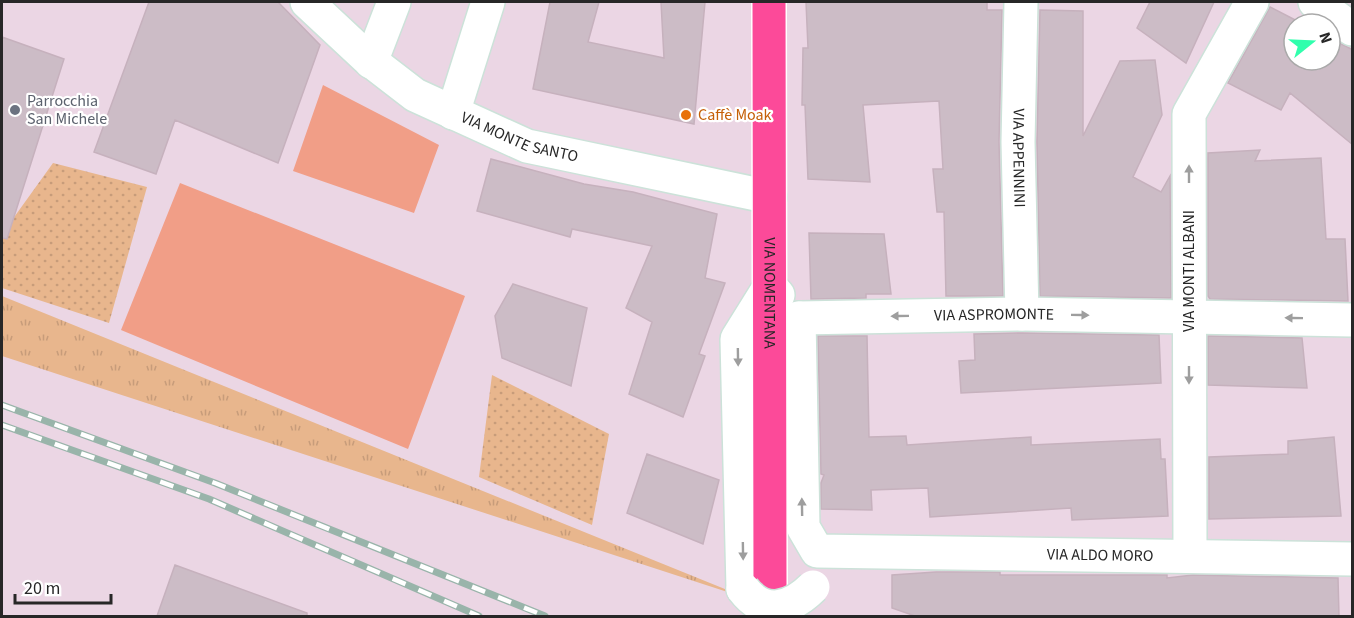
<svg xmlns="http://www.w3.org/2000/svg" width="1354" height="618" viewBox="0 0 1354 618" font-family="'Source Sans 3',sans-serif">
<defs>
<pattern id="grass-dots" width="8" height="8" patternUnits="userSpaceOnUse" patternTransform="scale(1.5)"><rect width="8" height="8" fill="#e8b68d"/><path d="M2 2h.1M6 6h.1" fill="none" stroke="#c79c7a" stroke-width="1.8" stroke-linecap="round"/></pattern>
<pattern id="park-tufts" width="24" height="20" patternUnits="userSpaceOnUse" patternTransform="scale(1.5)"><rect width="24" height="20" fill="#e8b68d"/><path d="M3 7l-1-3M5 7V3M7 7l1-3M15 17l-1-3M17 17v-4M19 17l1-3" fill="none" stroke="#c79c7a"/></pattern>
</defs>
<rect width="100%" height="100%" fill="#ebd6e4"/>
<path fill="url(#grass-dots)" d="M53,163L147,187L109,323L2,288V234Z
M492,375L609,434L592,525L479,477Z"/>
<path fill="url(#park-tufts)" d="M2,296L752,600L2,356Z"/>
<path fill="#f19e87" d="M323,85L439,145L414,213L293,171Z
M180,183L465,296L408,449L121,330Z"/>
<path fill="#ccbcc6" stroke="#c6b1bd" stroke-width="1.5" d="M149,2H278L320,45L278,163L175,120L156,174L94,152Z
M550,2H599L588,42L664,58L661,2H705L694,124L533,89Z
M806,2H987V10H1002L999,142L1003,296H946L944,212H937L933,169H943L939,101L863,105L870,182L808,179L805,105H802L803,48H808Z
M1150,2H1214L1186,63L1137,28Z
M1270,7L1303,24H1294V60H1330V38L1353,50V145L1290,93L1281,110L1228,83Z
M1040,10L1083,11V136L1120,61L1155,60L1162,115L1133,177L1161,192L1170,176L1171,298L1040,296L1037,142Z
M2,37L64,59L7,239L2,238Z
M1260,150L1255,161L1321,158L1326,239H1345L1348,301L1210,299L1208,296V153Z
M491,159L584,184L633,192L717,214L705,278L725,283L699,354L705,356L683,417L629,394L652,322L626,308L652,246L572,229L570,237L477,211Z
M809,233L884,234L891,294H866V298L811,299Z
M513,284L587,308L571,386L502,358L495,316Z
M1022,333L1159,335L1161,383L961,393L959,361L975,360L974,334Z
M818,336H867L869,437L906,436L907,445L1031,437V445L1160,439L1161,459H1165L1168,516L1072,520L1071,508L930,517L928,488L871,490L872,510L821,509V483L824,475L821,474Z
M1208,336L1302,338L1307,388L1208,385Z
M1334,437L1341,516L1209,519V457L1288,454V441Z
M647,454L719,480L703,544L627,513Z
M175,565L307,613V616H157Z
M936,572H1000V575H1167V578L1193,575L1338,578L1339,616H915L892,608V575Z"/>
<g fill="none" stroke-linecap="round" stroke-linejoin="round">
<defs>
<g id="minor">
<path id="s1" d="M307,2L367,58L415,95L527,146L770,197"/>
<path id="s2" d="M1021,2L1018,142L1022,314"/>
<path d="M1315,2L1352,29"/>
<path d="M371,62L394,2"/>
<path d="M453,113L488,2"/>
<path id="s3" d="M799,318L803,527L817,551L1352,559"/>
<path id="s4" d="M799,318L1022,314L1352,320"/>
<path d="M1190,556L1189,114L1252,2"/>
<path d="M743,589L737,339L770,286L778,295"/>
</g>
<g id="major">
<path id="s5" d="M769,2L770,586"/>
</g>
</defs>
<use href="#minor" stroke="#cce2d9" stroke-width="36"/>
<use href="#major" stroke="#fff" stroke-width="36"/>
<use href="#minor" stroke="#fff" stroke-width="33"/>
<use href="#major" stroke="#fc4a99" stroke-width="33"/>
<defs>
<path id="rail" d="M2,405L215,483L545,616
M2,425L209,499L479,616"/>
</defs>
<use href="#rail" stroke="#99b4aa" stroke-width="7"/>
<use href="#rail" stroke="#fff" stroke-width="4.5" stroke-dasharray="14" stroke-linecap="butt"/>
<defs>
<path id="minor-bridge" d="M743,589C764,617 791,609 813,587"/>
</defs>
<use href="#minor-bridge" stroke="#cce2d9" stroke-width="36" stroke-linecap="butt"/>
<use href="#minor-bridge" stroke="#fff" stroke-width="33"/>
</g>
<defs><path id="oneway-solid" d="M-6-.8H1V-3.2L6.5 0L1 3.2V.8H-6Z" transform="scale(1.5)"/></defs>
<g fill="#9e9e9e">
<use href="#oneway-solid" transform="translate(1189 174) rotate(-90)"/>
<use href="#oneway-solid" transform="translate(1080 315) rotate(1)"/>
<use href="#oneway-solid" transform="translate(900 316) rotate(179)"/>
<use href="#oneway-solid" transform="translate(1294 318) rotate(-179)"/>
<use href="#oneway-solid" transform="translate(738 357) rotate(89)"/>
<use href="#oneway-solid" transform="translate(1189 375) rotate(90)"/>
<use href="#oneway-solid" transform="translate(802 507) rotate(-91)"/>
<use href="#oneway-solid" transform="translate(743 551) rotate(89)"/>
</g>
<circle fill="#6b7280" stroke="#fff" stroke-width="2" cx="15" cy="110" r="6"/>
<circle fill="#e8710a" stroke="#fff" stroke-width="2" cx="686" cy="115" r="6"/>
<g text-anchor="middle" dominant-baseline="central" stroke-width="4.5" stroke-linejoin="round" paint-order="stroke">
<g font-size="16" fill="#5b616d" stroke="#fff" text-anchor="start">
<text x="27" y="101">Parrocchia<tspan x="27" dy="18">San Michele</tspan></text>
</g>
<g font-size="16" fill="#c56008" stroke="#fff" text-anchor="start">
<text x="698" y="115">Caffè Moak</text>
</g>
<g font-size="16" fill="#272727" stroke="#fff">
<text stroke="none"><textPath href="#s1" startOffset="256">VIA MONTE SANTO</textPath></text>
<text stroke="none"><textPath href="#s2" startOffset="156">VIA APPENNINI</textPath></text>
<text transform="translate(1189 271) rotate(-90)">VIA MONTI ALBANI</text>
<text stroke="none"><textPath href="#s5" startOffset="291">VIA NOMENTANA</textPath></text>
<text stroke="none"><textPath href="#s4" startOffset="195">VIA ASPROMONTE</textPath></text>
<text stroke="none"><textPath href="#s3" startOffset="520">VIA ALDO MORO</textPath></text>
</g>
</g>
<rect width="1354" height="618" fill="none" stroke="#272727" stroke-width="6"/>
<g transform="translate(1312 42) rotate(72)"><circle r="28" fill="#ffffff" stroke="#a9a9a9" stroke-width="1.5"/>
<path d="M0-4.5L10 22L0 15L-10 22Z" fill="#30ffad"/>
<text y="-9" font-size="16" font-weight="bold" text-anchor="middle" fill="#272727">N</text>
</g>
<path d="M15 594v9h96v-9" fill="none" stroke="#272727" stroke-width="3"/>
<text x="24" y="594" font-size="18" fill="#272727" stroke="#ffffff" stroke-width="4.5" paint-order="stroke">20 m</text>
</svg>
